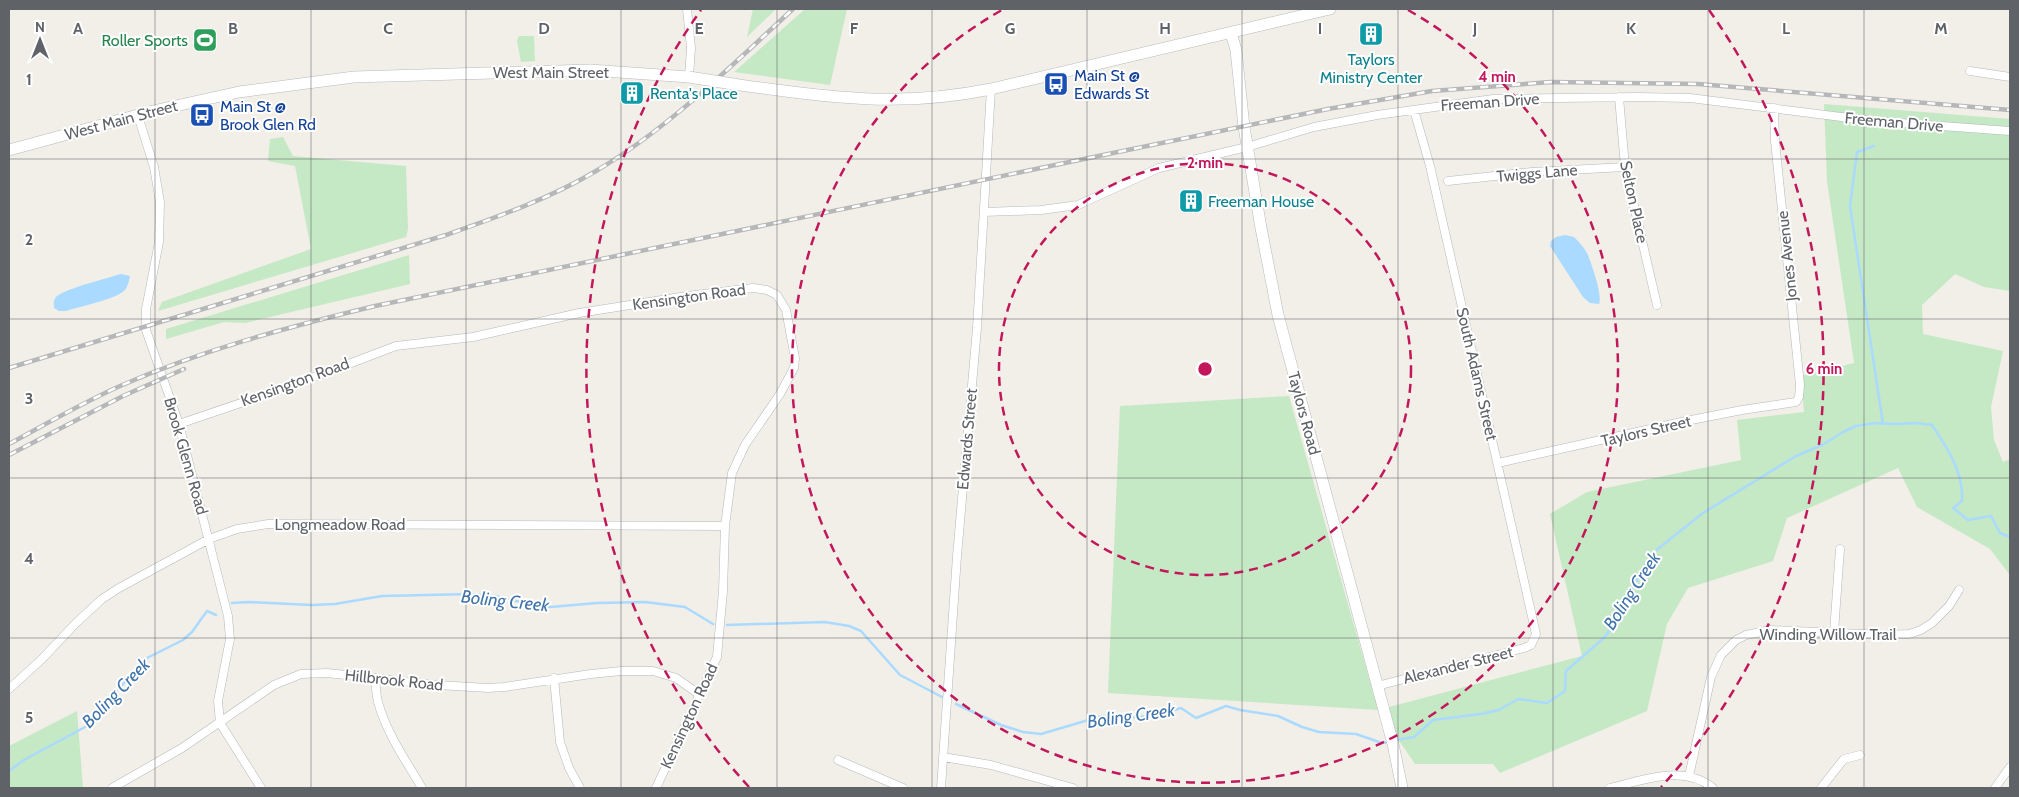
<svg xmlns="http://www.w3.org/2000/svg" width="2019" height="797" viewBox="0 0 2019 797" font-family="Cabin,sans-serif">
<rect width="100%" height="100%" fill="#f1efe8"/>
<path fill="#c5e8c5" d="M753,9H776L747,37Z
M805,9H847L830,85L734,72Z
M519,36H534L535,61L521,62L517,41Z
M1824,104L2010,119V291L1984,287L1955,274L1922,305L1923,334L2003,351L1991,407L1994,440L2003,462L2010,459V575L1990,549L1917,507L1898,468L1787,518L1773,561L1688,588L1667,624L1647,711L1500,773L1493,764H1415L1378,710L1108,693L1120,406L1289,396L1378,710L1582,656L1550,514L1587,492L1741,460L1737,420L1804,412L1801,376L1854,363L1827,181Z
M283,137L293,156L406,166L408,229L406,237L158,311L162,302L311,249L295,166L268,161L270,139Z
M409,255L410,284L245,323L224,322L166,339V329Z
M77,711L83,788H9V746Z"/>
<path fill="#aadaff" d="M1565,235L1574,237C1579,242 1584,247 1587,253C1591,262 1603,296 1599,304L1590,303L1583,297L1550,246L1551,241L1556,237Z
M121,274L130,276C129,281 128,287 124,291C115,299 79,307 66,311H59L54,308C54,304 53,300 56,297C64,289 108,278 121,274Z"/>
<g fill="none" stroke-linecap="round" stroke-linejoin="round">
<path stroke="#aadaff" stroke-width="2.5" d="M1874,146L1857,152L1850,206L1883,424
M232,603L249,602L312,605L335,604L382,596L472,594L495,596L529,604L551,607L597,603L645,602L685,607L713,624
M727,625L825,622L849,626L861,631L900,675L942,697
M956,704L1001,725L1023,732L1041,734L1102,716L1129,718L1157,715L1181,708L1196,718L1226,706L1240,710L1278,716L1302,727L1319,732L1356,734L1382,743L1388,742
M1396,740L1414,737L1433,720L1481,714L1499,710L1518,699L1547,703L1565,691L1566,671L1605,637L1613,625L1646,563L1654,552L1703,513L1796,456L1824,444L1843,432L1856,426L1875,423L1895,424L1916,423L1932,425C1947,448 1964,472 1962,501L1953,508L1968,520L1991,516L2000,533L2010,537
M9,771L24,760L85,727L96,719L114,694L147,658L183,640L192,632L207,611L216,615"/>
<defs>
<path id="street" d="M687,9L691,48L689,77
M1970,71L2010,77
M1619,97L1625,167L1657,305
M138,116L154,167L160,202L159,242L146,309V330L179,424L228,616L230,639L218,701L220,723L261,788
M1448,181L1532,172L1625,167
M984,212L1041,210L1078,205L1159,168L1247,147L1314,127L1377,115L1493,99L1637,97L1690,98L1873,121L2010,131
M179,424L288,387L396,346L473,337L579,313L687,296L753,288L767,290L777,295L786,310L795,358L794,368L780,394L745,445L732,473L725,526L723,591L717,657L656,788
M1498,463L1686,421L1742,410L1796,402L1799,397L1800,385L1775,141L1774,108
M1834,632L1840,549
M375,678C376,686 376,694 378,702C386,732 406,761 422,788
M554,678L560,742L569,768L580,788
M1377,686L1524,648L1531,645L1536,634L1430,166L1414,110
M9,689L42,659L76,623L102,599L119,588L209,539L237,529L268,524L725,526
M943,757L991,765L1073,788
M838,760L903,788
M1689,776L1711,677L1721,655L1736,640L1746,635L1770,630L1886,635L1909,634L1921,630L1932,623L1949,606L1959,590
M112,788L182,748L274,685L301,674L327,673L437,685L488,688L504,687L591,674L621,671H653L676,678L700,695
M941,788L957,556L977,328L991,89
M1610,788C1643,780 1683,764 1713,788
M1821,788L1844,759L1860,755
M1995,788L2010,767"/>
<path id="secondary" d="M1231,33L1236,50L1244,127L1261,228L1278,315L1393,744L1402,788
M733,84C826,97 898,108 991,89L1330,9
M9,150L153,111L239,92L354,77L590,70L689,77"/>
</defs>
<use href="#street" stroke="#b5b8bc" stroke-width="9"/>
<use href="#secondary" stroke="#b6babf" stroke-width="12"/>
<use href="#street" stroke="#fff" stroke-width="8"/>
<use href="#secondary" stroke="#fff" stroke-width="11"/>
<defs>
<path id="rail" d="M9,368L446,235C497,217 549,199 596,171C669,128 731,66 793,9
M9,444C46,424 82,403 120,386C202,350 288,327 375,306L1113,153L1328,109L1432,91L1551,82L1698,84L2010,110
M9,455L123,396L184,369"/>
</defs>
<use href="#rail" stroke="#b6b7b8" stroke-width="4.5"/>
<use href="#rail" stroke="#fff" stroke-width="2.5" stroke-dasharray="8" stroke-linecap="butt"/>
<defs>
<path id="secondary-bridge" d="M689,77L733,84"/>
</defs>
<use href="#secondary-bridge" stroke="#b6babf" stroke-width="12" stroke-linecap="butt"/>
<use href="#secondary-bridge" stroke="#fff" stroke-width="11"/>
</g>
<path fill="none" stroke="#5f6368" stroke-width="1" stroke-opacity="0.55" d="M155,9V788M311,9V788M466,9V788M621,9V788M777,9V788M932,9V788M1087,9V788M1242,9V788M1398,9V788M1553,9V788M1708,9V788M1864,9V788M9,159H2010M9,319H2010M9,478H2010M9,638H2010"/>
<g fill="none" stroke="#c2185b" stroke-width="2.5" stroke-dasharray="9 6">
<circle cx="1205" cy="369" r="206"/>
<path d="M1408 10A413 413 0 1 1 1002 10"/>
<path d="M749 787A619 619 0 0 1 701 10M1709 10A619 619 0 0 1 1661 787"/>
</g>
<defs>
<symbol id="building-square" viewBox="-11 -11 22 22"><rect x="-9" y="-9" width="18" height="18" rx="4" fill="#0f9aa8" stroke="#fff"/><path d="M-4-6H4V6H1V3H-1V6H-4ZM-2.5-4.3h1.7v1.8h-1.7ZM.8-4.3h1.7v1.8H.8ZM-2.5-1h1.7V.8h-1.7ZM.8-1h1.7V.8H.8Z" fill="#fff"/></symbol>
<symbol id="stadium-square" viewBox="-11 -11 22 22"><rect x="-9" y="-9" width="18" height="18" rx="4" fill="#2e9e5b" stroke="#fff"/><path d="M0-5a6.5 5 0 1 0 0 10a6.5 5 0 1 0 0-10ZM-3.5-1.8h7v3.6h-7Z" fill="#fff"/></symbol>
<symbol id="bus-square" viewBox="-11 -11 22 22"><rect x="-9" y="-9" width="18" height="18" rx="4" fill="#1a4fb4" stroke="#fff"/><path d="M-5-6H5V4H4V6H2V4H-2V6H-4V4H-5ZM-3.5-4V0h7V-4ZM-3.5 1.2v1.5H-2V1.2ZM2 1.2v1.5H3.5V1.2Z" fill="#fff"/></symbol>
</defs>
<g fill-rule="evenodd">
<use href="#building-square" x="1357" y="20" width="28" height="28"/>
<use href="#stadium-square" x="191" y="26" width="28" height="28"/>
<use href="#bus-square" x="1042" y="70" width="28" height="28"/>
<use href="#building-square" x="618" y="79" width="28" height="28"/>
<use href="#bus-square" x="188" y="101" width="28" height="28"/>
<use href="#building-square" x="1177" y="187" width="28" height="28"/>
</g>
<g text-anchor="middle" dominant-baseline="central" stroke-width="4" stroke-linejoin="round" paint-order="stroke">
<g font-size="16" fill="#27864d" stroke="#fff" text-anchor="end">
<text x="188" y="40">Roller Sports</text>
</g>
<g font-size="16" fill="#0d838f" stroke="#fff" text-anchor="start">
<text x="1371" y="59" text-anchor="middle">Taylors<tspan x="1371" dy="18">Ministry Center</tspan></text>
<text x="650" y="93">Renta's Place</text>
<text x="1208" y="201">Freeman House</text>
</g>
<g font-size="16" fill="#5f6368" stroke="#fff">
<text x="551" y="72">West Main Street</text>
<text transform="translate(1490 102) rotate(-4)">Freeman Drive</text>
<text transform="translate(121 120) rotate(-15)">West Main Street</text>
<text transform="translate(1894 122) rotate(5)">Freeman Drive</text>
<text transform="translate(1537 173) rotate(-5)">Twiggs Lane</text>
<text transform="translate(1634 202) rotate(78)">Selton Place</text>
<text transform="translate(1787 256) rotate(-96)">Jones Avenue</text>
<text transform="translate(689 297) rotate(-8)">Kensington Road</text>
<text transform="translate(1477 374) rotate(77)">South Adams Street</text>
<text transform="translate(295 382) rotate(-20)">Kensington Road</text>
<text transform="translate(1304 413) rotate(75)">Taylors Road</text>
<text transform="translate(1646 431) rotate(-13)">Taylors Street</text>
<text transform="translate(967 439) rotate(-85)">Edwards Street</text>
<text transform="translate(186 456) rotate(74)">Brook Glenn Road</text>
<text x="340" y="524">Longmeadow Road</text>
<text x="1828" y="634">Winding Willow Trail</text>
<text transform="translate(1458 665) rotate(-14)">Alexander Street</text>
<text transform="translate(394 680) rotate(6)">Hillbrook Road</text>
<text transform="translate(689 716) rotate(-65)">Kensington Road</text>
</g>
<g font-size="16" fill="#164399" stroke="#fff" text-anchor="start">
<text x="1074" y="75">Main St @<tspan x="1074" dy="18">Edwards St</tspan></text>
<text x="220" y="106">Main St @<tspan x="220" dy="18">Brook Glen Rd</tspan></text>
</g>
<g font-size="18" font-style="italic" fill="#4174aa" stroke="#fff">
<text transform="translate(1632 591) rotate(-57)">Boling Creek</text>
<text transform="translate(505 601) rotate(6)">Boling Creek</text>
<text transform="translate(116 693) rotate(-46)">Boling Creek</text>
<text transform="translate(1131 716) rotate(-8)">Boling Creek</text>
</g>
</g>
<g font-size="16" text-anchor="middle" font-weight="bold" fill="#5f6368" stroke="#fff" stroke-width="4" stroke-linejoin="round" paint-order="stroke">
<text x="78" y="34">A</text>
<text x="233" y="34">B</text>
<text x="388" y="34">C</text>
<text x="544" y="34">D</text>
<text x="699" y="34">E</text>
<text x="854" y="34">F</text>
<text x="1010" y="34">G</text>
<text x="1165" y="34">H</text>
<text x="1320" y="34">I</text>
<text x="1475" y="34">J</text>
<text x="1631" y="34">K</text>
<text x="1786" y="34">L</text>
<text x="1941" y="34">M</text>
<text x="29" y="85">1</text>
<text x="29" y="245">2</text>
<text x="29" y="404">3</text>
<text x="29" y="564">4</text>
<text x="29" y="723">5</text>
</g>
<circle cx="1205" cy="369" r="8" fill="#c2185b" stroke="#fff" stroke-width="2.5"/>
<g font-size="15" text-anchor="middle" font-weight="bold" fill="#c2185b" stroke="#fff" stroke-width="4" stroke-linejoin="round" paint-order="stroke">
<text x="1497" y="82">4 min</text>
<text x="1205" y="168">2 min</text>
<text x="1824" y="374">6 min</text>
</g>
<rect width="2019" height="797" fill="none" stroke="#5f6368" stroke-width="20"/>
<g transform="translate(40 40)" stroke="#ffffff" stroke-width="4" paint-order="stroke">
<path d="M0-4L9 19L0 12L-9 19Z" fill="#5f6368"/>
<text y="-8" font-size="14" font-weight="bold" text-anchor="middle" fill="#5f6368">N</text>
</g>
</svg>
